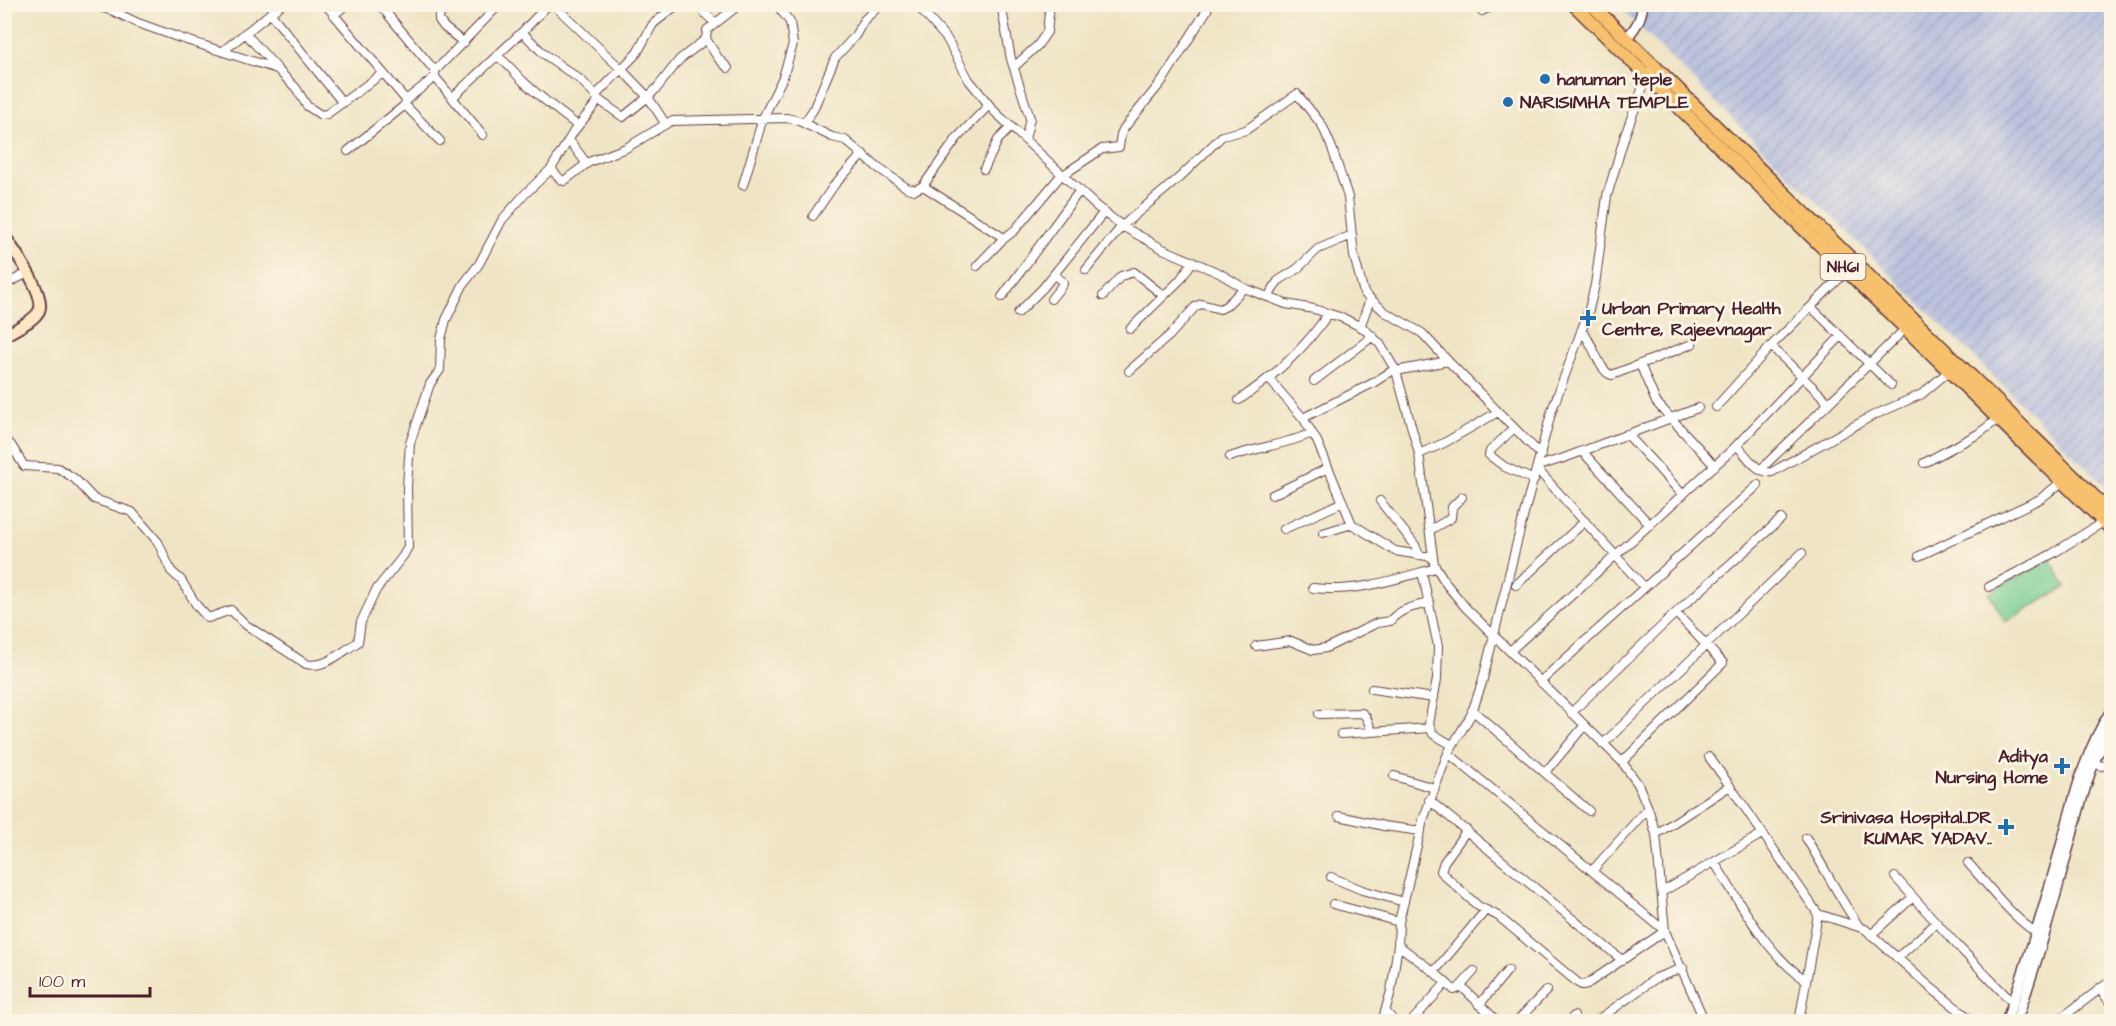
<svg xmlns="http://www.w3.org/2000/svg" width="2116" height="1026" viewBox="0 0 2116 1026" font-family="'Architects Daughter',sans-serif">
<defs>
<pattern id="industrial-furrows" width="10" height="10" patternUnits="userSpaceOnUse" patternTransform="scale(1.5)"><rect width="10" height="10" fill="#bcc3de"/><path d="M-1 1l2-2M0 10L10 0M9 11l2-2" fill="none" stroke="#a3a7bf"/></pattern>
</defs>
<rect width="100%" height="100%" fill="#fcf5e5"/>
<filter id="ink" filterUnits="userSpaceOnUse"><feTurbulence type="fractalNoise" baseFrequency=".0167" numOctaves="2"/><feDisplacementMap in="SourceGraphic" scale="12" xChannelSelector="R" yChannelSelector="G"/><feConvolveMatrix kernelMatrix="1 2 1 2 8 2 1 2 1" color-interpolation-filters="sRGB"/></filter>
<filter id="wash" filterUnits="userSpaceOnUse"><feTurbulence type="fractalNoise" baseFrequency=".008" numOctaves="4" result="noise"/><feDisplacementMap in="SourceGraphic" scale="24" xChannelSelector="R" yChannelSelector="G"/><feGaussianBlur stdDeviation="1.35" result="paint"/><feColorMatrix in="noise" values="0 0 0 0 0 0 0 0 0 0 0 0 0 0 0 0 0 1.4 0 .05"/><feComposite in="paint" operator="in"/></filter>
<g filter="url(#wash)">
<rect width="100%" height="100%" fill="#efe4c4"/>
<path fill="url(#industrial-furrows)" d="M1617,5H2111V492Z"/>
<path fill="#79ce92" stroke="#62765e" stroke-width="1.5" d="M2050,559L2066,587L2005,622L1989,593Z"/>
</g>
<g filter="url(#ink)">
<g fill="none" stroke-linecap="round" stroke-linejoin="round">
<defs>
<path id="minor" d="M89,4L113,11L138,23L180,38L277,69L296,88L307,106L321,115L327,114L383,73
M325,4L406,100L405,105L440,141
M379,4L435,71V77L483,135
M448,4L439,16V20L444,27L464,43
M553,4L620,68L648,97L623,117L599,100
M695,4L715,23
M916,4L947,39L969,80L994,111L1096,206L1122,226L1163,249L1219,273L1244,288L1286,304L1314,309L1343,318L1363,328L1380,344L1396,371L1419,454L1434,564L1447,585L1466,608L1622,762L1638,784L1648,808L1656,834L1665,931L1705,1022
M1001,4L1011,59L1030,118L1025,140
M1482,11L1497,4
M271,14L343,103
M334,15L347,4
M245,33L276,67
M706,39L718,58L728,68
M223,51L282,4
M497,56C510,65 514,73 525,83C542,99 560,112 578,126
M1014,67L1038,45L1047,32L1050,4
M435,71L500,4
M596,95L637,53L653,24L678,4
M453,97L522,32L549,4
M406,100L435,77
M989,105L957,138L923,186L1004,238
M665,123L648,97L657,88L679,60L706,39L707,30L740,4
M804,123L813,110L835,58L855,36L864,20L881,4
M569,140L587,164
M348,151L405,105
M551,169L561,180L564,181L589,162L626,148L671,121L787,118L799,121L832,137L845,140L877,167L907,188L915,190L923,186
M984,169L998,140L1011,127
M1063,175L1102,149L1119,147L1121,134L1124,128L1163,80L1207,10L1208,4
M743,185L763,118L783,77L793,44L790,22L776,4
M813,216L835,184L863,154
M977,266L1002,240L1015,230L1062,174
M1086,270L1122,226L1180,177L1222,136L1246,130L1297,94L1322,125L1332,148L1348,197L1354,256L1364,293L1385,312L1422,333L1448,361
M4,285L28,273
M1103,296L1121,276L1134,272L1164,296
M1002,297L1080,190
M1268,297L1278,281L1297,269L1318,249L1352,235
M1051,299L1063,284L1062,281L1054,275
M1811,307L1891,385
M1018,313L1043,288L1104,212
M1360,327L1370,300
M1130,329L1180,280L1193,261
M1581,331C1594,341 1598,372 1612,375L1692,344
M1640,364L1656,402L1715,466
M1129,371L1170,335L1195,307L1201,304L1220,309L1226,306L1244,288
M1396,371L1448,361L1541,455
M1269,379L1303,418L1373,383L1395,369
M1314,381L1373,336
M1239,400C1275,375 1304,350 1328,314
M1829,403L1771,346L1847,271
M1716,407L1771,346
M1303,418L1317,441L1352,524L1395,551L1433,557
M1514,428L1490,451L1489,455L1505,467L1534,480
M1627,434L1683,495
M4,439L11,445L24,466L58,468L75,479L94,499L132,512L158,542L171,571L181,580L197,606L208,618L231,610L246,625L306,664C325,669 343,651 358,642L361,622L376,590L403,556L408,547L407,486L410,443L430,384L440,370L441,339L446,320L463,285L479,264L502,220L525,194L551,169L574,131L599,100L582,81L544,54L522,32
M1737,445C1746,455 1757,474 1772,472L1872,416L1922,394L1949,371
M1582,451L1650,525
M1419,454L1444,443L1498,412
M1230,457C1257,447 1285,445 1312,433
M1924,463L1978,434L1998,419
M1538,466L1564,458L1698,408
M1537,469L1644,587
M1760,470L1905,329
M1272,495L1328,468
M1380,501L1415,545L1419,555
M1284,529L1343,502
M1430,530L1451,518L1452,507L1462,497
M1323,533L1352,524
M1919,556L2040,499L2062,482
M1422,572L1438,646L1437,679L1429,724L1433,734L1452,745
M1516,585L1585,521
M1989,587L2052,554L2103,522
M1313,588C1356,593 1396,579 1436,568
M1256,646L1291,641L1313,650L1326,648L1377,623L1390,621C1400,609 1414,606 1430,603
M1510,651L1733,449L1841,336
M1540,682L1758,485
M1372,689L1434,698
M1472,710L1545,773L1584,726
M1571,713L1684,605L1781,519
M1319,714L1362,713L1366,717L1372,731
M1341,734L1430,728
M1603,744L1802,553
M1448,753L1665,931
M1709,757L1730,786
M2090,761L2101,766L2112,764
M1622,762L1723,663L1676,613
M1545,773L1589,811
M1394,776L1434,788
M1429,800L1622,960
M1339,816L1384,826L1421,831
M1467,830L1444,862L1441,871L1444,875L1478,906L1498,916L1578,983L1582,985L1587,984L1665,931
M1656,834L1730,786L1818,914L1865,929L1930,987L1974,1022
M1806,838C1824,867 1839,897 1858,925
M1714,862C1739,900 1768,957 1806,980
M1968,863C1984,880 2020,928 2041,934
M1592,871L1648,808
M1331,877L1362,890L1404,902
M1895,877L1956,944L2013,1003
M1662,892L1762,834
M1333,904L1399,922
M1871,935L1913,897
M1398,945L1434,972L1454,990L1459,988L1474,971
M1897,958L1936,923
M1434,972L1485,911
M1461,986L1498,1022
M2099,988L2112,1005
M1479,1005L1508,970
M1386,1012L1395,1022
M1382,1022L1391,991L1398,945L1399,922L1423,820L1448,753L1471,715L1482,683L1524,514L1552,410L1588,313L1595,285L1607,196L1625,135L1647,76L1655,66
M1411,1022L1446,983
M1516,1022L1547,990
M1568,1022L1574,1016
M1595,1022L1656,978L1683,968
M1799,1022L1818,914
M2056,1022L2112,980"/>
<path id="tertiary" d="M1626,39C1636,27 1641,20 1643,4
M2006,1022C2025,970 2041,917 2056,864C2071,811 2081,757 2112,709
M2016,1022C2036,966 2052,910 2067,853C2079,812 2088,764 2112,727"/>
<path id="secondary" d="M4,235C13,249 47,295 39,311C33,322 15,329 4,336"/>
<path id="trunk" d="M1573,4L2112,530
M1591,4L2112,514"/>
</defs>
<use href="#minor" stroke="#633d42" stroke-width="10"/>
<use href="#tertiary" stroke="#633d42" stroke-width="12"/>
<use href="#secondary" stroke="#633d42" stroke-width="14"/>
<use href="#trunk" stroke="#633d42" stroke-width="15"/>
<use href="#minor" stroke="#fff" stroke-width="8"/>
<use href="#tertiary" stroke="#fff" stroke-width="9"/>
<use href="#secondary" stroke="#fce6c4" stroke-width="10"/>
<use href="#trunk" stroke="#f7c06c" stroke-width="12"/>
</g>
</g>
<g fill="#1f6fb2" stroke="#fcf5e5" stroke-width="2">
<circle cx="1545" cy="79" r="6"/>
<circle cx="1508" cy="102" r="6"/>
<path d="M1585 309h6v6h6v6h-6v6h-6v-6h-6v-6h6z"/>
<path d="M2059 757h6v6h6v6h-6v6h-6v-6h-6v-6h6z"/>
<path d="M2003 818h6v6h6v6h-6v6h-6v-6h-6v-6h6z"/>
</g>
<g text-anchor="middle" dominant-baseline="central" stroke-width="6" stroke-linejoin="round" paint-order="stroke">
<rect fill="#fcf5e5" stroke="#7f5f63" stroke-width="1.5" x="1820.5" y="254" width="45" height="26" rx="4.5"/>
<g font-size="16" font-weight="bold" fill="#4a1f2b">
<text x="1843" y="267">NH61</text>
</g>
<g font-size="18" font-weight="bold" fill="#4a1f2b" stroke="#fcf5e5" text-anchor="start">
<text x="1557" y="79">hanuman teple</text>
<text x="1520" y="102">NARISIMHA TEMPLE</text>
<text x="1602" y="308">Urban Primary Health<tspan x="1602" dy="21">Centre, Rajeevnagar</tspan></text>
<text x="2048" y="756" text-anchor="end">Aditya<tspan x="2048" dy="21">Nursing Home</tspan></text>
<text x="1992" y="817" text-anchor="end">Srinivasa Hospital..DR<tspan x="1992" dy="21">KUMAR YADAV..</tspan></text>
</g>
</g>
<rect width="2116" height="1026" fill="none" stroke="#fcf5e5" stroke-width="24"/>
<path d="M30 987v9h120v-9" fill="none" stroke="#4a1f2b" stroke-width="3"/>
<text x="39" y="987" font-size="18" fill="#4a1f2b" stroke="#fcf5e5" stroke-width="4.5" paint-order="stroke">100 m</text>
</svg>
